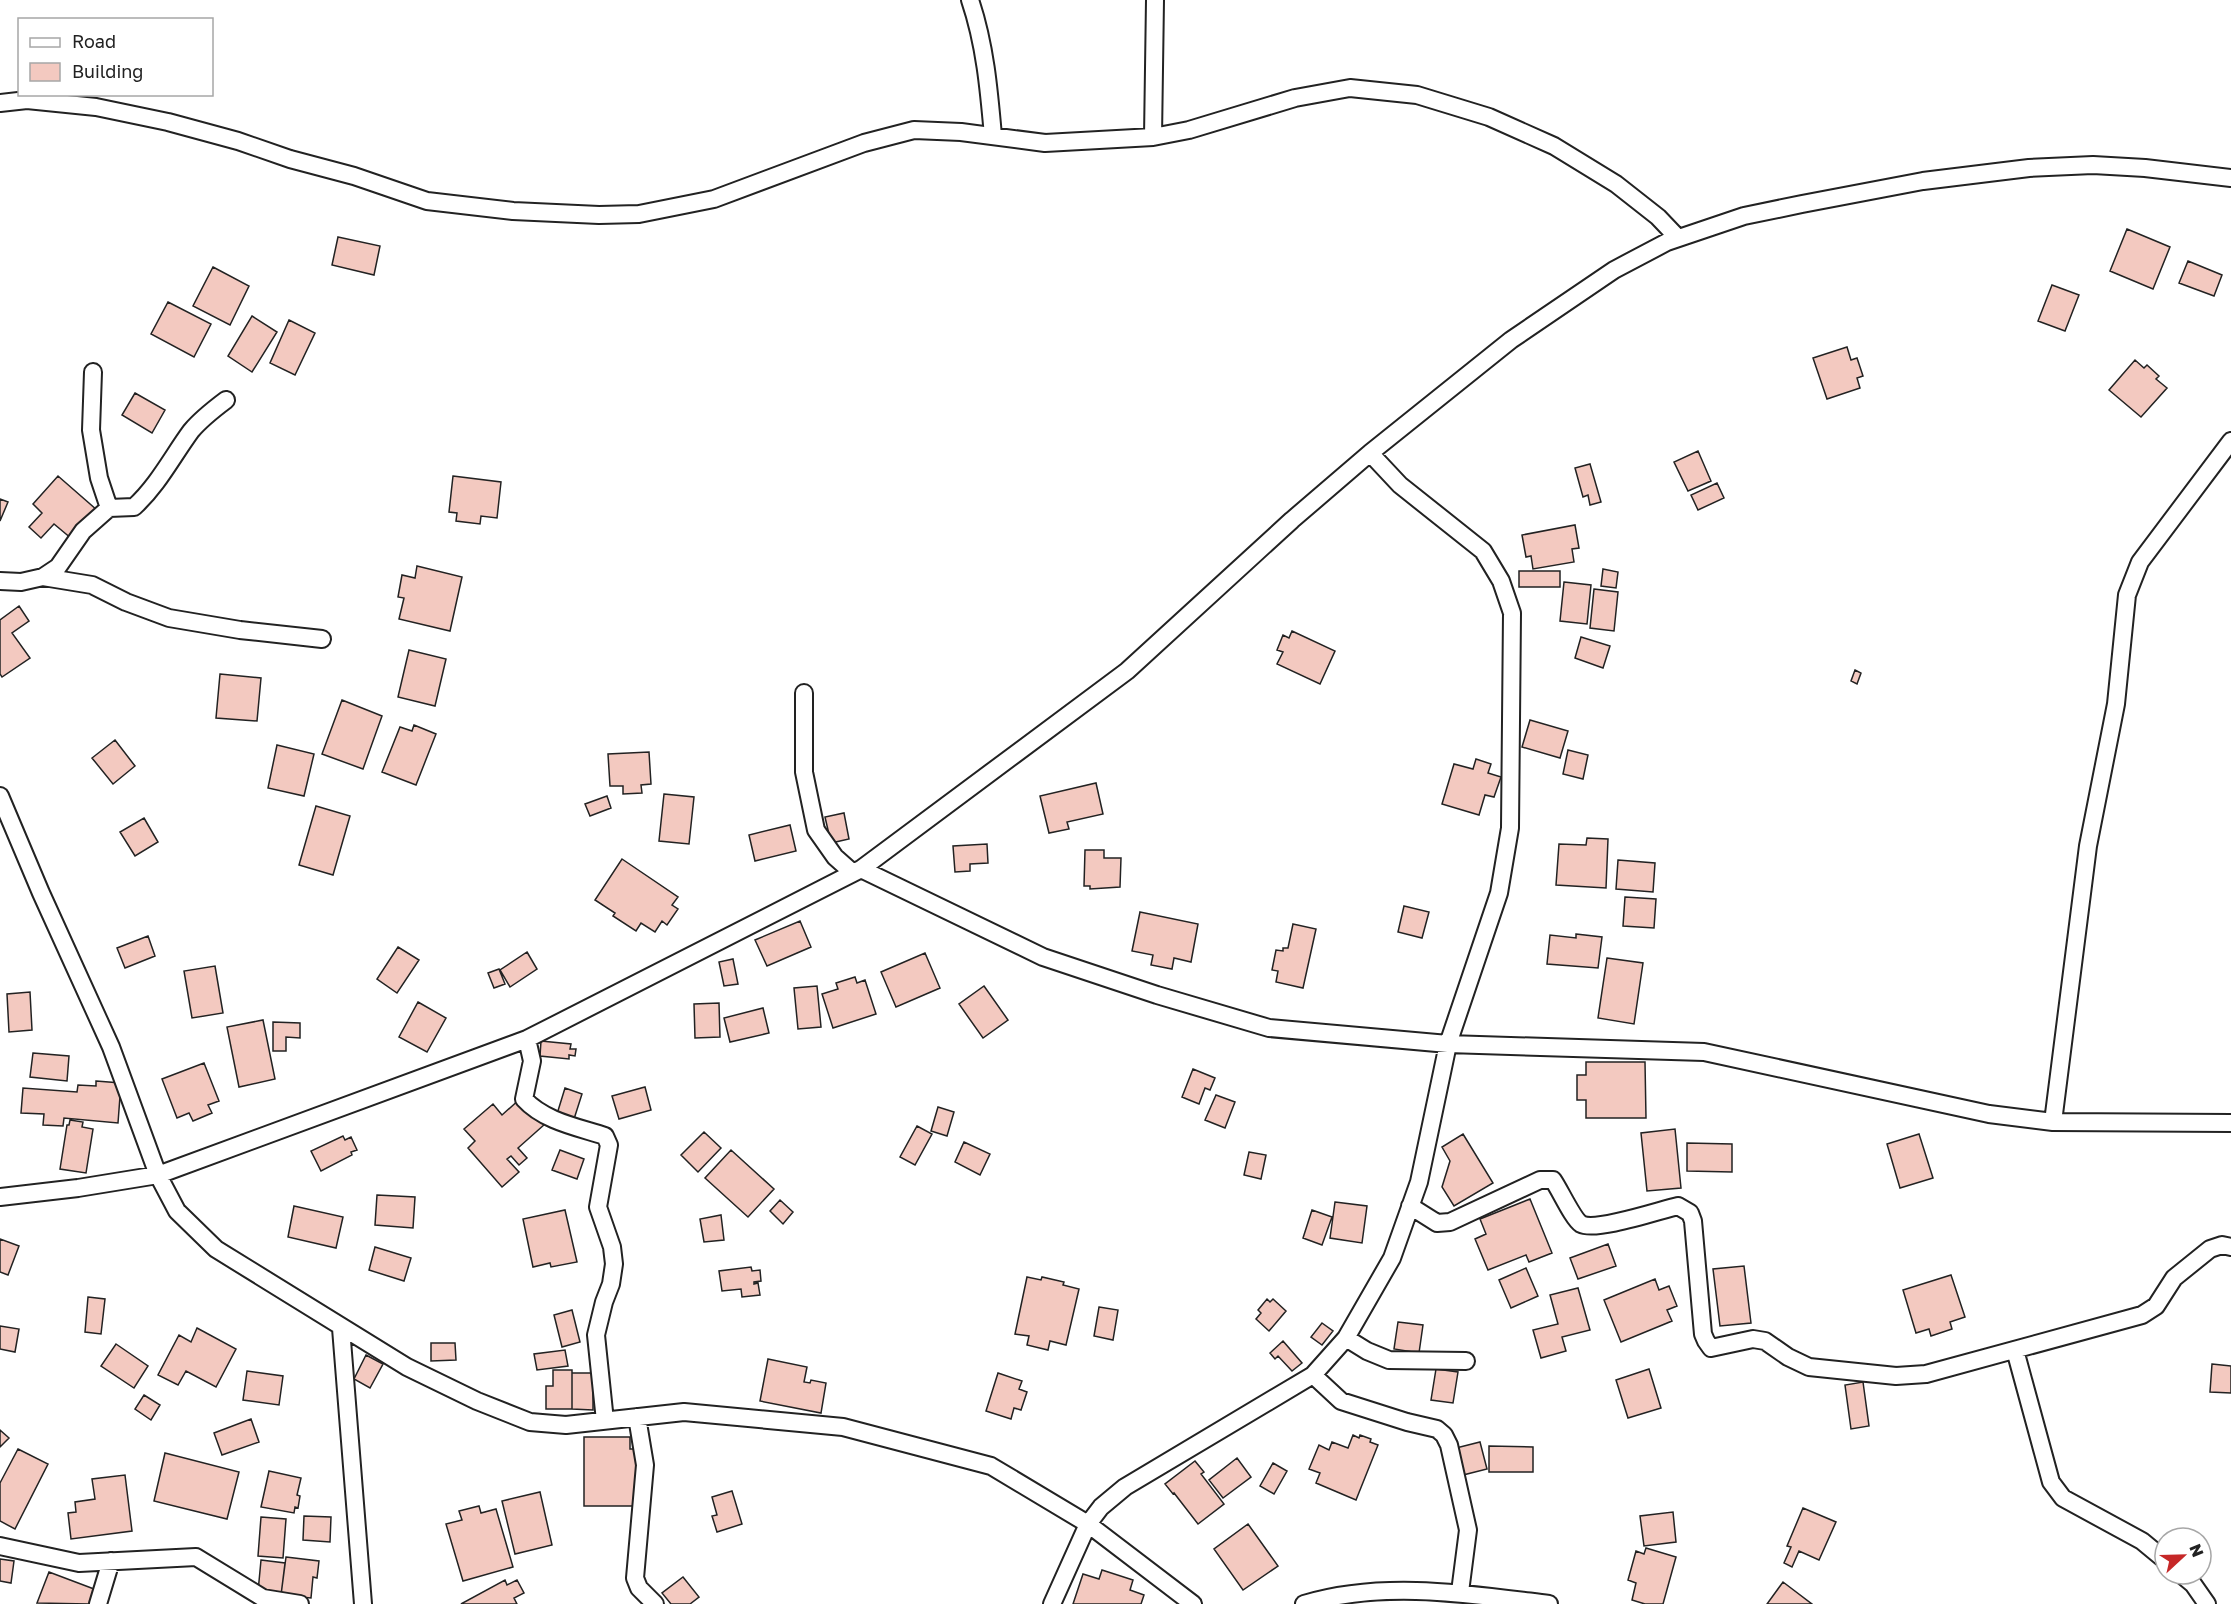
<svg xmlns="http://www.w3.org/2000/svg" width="2231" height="1604" viewBox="0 0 2231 1604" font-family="'Golos Text',sans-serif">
<rect width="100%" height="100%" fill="#fff"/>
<path fill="#f3c9c0" stroke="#222" stroke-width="1.5" d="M2127,229L2170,247L2153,289L2110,271Z
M338,237L380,246L374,275L332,265Z
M2188,261L2222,275L2214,296L2179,283Z
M213,267L249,286L230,325L193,306Z
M2052,285L2079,295L2065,331L2038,321Z
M168,302L211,324L194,357L151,334Z
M252,316L277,332L252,372L228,356Z
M289,320L315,333L295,375L270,363Z
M1847,347L1851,360L1857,358L1863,376L1857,378L1860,388L1827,399L1813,358Z
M2135,360L2144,368L2147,365L2159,376L2156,379L2167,388L2141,417L2109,390Z
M135,393L165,410L152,433L122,415Z
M1698,451L1711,481L1688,491L1674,462Z
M1590,464L1601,502L1590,505L1588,495L1583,497L1575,468Z
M58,476L97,510L72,539L54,524L41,538L29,527L42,513L33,504Z
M453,476L501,482L497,518L481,516L480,524L456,521L457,513L449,512Z
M1717,483L1724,498L1698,510L1691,495Z
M0,499L8,502L0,521Z
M1575,525L1579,548L1572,549L1574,562L1533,569L1531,556L1526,557L1522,535Z
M417,566L462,577L450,631L399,619L404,598L398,597L402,575L415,578Z
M1603,569L1618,572L1616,588L1601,586Z
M1519,571H1560V587H1519Z
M1564,582L1591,585L1587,624L1560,621Z
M1594,589L1618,592L1614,631L1590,628Z
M19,606L29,621L12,633L30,658L2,677L0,674V620Z
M1292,631L1335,651L1320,684L1277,664L1283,652L1277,650L1283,635L1289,638Z
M1581,637L1610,646L1603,668L1575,658Z
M409,650L446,659L435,706L398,697Z
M1855,670L1861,673L1857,684L1851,681Z
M220,674L261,678L257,721L216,718Z
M342,700L382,716L363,769L322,754Z
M1530,720L1568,731L1560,758L1522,747Z
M414,725L436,734L416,785L382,772L400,727L412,731Z
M115,740L135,766L113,784L92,758Z
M277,745L314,754L304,796L268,788Z
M1568,750L1588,755L1583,779L1563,774Z
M649,752L651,784L641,785L642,793L623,794V786H610L608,754Z
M1476,759L1491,764L1488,773L1501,777L1494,797L1485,795L1479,815L1442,804L1454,764L1473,769Z
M1096,783L1103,814L1067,822L1069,829L1049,833L1040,796Z
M664,794L694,797L689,844L659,841Z
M607,796L611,808L590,816L585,804Z
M316,806L350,816L333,875L299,865Z
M844,813L849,839L831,843L825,817Z
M144,818L158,842L135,856L120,832Z
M790,825L796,851L755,861L749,835Z
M1587,838L1608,839L1606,888L1556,885L1559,844L1586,845Z
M987,844L988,863L970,864V871L955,872L953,846Z
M1085,850H1104V858H1121L1120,887L1090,889V886H1084Z
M622,859L678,897L672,905L678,909L667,925L662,921L655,932L641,923L636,931L613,916L615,913L595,900Z
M1618,860L1655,863L1653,892L1616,889Z
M1625,897L1656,899L1654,928L1623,926Z
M1404,906L1429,912L1422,938L1398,932Z
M1140,912L1198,924L1191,962L1174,958L1172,969L1151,965L1153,955L1132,951Z
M800,921L811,947L767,966L755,940Z
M1293,924L1316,929L1303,988L1276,982L1278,971L1272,970L1276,950L1283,951V948H1288Z
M1576,934L1602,937L1598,968L1547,964L1550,935L1576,938Z
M148,936L155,956L125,968L117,948Z
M398,947L419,960L397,993L377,979Z
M527,952L537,969L510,987L500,970Z
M925,953L940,988L896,1007L881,972Z
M1607,958L1643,963L1634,1024L1598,1018Z
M733,959L738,984L724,986L719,962Z
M215,966L223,1013L192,1018L184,971Z
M499,969L505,984L494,988L488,973Z
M855,977L857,983L865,980L876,1014L833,1028L822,994L838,989L836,983Z
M817,986L821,1027L798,1029L794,988Z
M984,986L1008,1020L983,1038L959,1004Z
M30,992L32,1030L9,1032L7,994Z
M418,1002L446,1018L427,1052L399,1037Z
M719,1003L720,1037L695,1038L694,1004Z
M763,1008L769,1033L730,1042L724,1018Z
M263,1020L275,1079L239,1087L227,1027Z
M273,1022L300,1023V1038L286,1037V1051H273Z
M541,1041L571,1044L570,1049H576L575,1056L569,1055V1059L540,1056Z
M33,1053L69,1056L67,1081L30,1077Z
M1586,1062H1645L1646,1118H1586V1100H1577V1075H1586Z
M204,1063L219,1101L208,1105L212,1113L193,1121L189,1113L177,1118L162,1079Z
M1193,1069L1215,1078L1210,1090L1205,1088L1199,1104L1182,1097Z
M96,1081L121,1083L118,1123L64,1118L63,1126L43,1125L44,1114L21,1113L23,1088L77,1092L78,1085L96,1086Z
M645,1087L651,1110L619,1119L612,1096Z
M565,1088L582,1094L574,1119L557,1114Z
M1216,1095L1235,1102L1225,1128L1205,1120Z
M521,1098L545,1124L518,1148L527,1158L519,1165L511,1156L507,1159L519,1172L502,1187L468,1148L475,1141L464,1129L493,1104L502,1115Z
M938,1107L954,1112L947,1136L931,1131Z
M70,1120L83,1122L82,1127L93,1129L86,1173L60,1169L67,1125H69Z
M917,1126L932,1134L915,1165L900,1157Z
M1675,1129L1681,1188L1647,1191L1641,1133Z
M704,1132L721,1148L698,1172L681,1155Z
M1463,1134L1493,1183L1454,1206L1442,1187L1450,1161L1442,1147Z
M1919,1134L1933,1178L1900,1188L1887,1144Z
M343,1136L345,1140L351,1137L357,1150L351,1152L352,1155L321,1171L311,1151Z
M964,1142L990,1154L980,1175L955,1162Z
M1687,1143L1732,1144V1172L1687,1171Z
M560,1150L584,1159L577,1179L552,1170Z
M731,1150L774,1189L748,1217L705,1178Z
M1249,1152L1266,1155L1261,1179L1244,1175Z
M377,1195L415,1197L413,1228L375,1225Z
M1530,1199L1552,1253L1529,1262L1526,1255L1488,1270L1475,1239L1486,1234L1480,1219Z
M780,1200L793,1212L783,1224L770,1211Z
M1335,1202L1367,1206L1362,1243L1330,1238Z
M294,1206L343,1217L336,1248L288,1237Z
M565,1210L577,1262L551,1267L550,1263L533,1267L523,1219Z
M1312,1210L1332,1217L1322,1245L1303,1238Z
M721,1215L724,1240L704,1242L700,1219Z
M0,1239L19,1246L8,1275L0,1272Z
M1608,1244L1616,1266L1578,1279L1570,1258Z
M375,1247L411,1258L404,1281L369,1270Z
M1744,1266L1751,1323L1720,1326L1713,1269Z
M751,1267L752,1271L760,1270L761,1281L754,1282V1284L758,1283L760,1295L742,1297L741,1289L722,1291L719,1271Z
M1526,1268L1538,1296L1511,1308L1499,1280Z
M1951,1275L1965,1317L1950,1322L1952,1329L1931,1336L1929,1329L1916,1333L1903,1290Z
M1027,1277L1041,1280L1042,1277L1064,1282L1063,1285L1079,1289L1066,1345L1050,1341L1048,1350L1027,1345L1029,1336L1015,1334Z
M1655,1279L1659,1290L1669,1286L1677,1306L1667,1310L1672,1321L1621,1342L1604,1300Z
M1578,1288L1590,1330L1562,1337L1566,1351L1541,1358L1533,1330L1558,1324L1550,1295Z
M88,1297L105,1299L101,1334L85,1332Z
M1267,1299L1270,1302L1273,1299L1286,1311L1269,1331L1256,1319L1261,1313L1258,1310Z
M1099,1307L1118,1310L1113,1340L1094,1336Z
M572,1310L580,1342L562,1347L554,1315Z
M1398,1322L1423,1325L1419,1353L1394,1349Z
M1322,1323L1333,1331L1322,1345L1311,1337Z
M0,1326L19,1329L15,1352L0,1349Z
M197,1328L236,1349L216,1387L186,1371L178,1385L158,1375L179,1335L191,1342Z
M1283,1341L1302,1363L1292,1371L1278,1356L1275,1359L1270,1353Z
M431,1343H455L456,1360L431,1361Z
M116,1344L148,1366L134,1388L101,1366Z
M565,1350L568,1366L537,1370L534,1354Z
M366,1355L383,1364L370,1388L354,1379Z
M768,1359L807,1367L804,1382L810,1383L811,1380L826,1383L821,1413L760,1401Z
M2212,1364L2231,1366V1393L2210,1392Z
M1436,1369L1458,1372L1453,1403L1431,1400Z
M1649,1369L1661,1408L1628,1418L1616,1380Z
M553,1370H572V1409H546V1386H553Z
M247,1371L283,1376L279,1405L243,1400Z
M572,1373H593V1410L572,1409Z
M998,1373L1022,1381L1019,1389L1027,1392L1021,1410L1014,1408L1011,1419L986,1411Z
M1863,1382L1869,1426L1851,1429L1845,1385Z
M144,1395L160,1405L151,1420L135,1409Z
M251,1419L259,1442L222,1455L214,1433Z
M0,1430L9,1438L0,1447Z
M1353,1435L1359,1438L1360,1435L1371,1439L1370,1442L1378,1445L1356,1500L1316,1483L1320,1473L1309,1469L1319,1445L1329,1450L1332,1442L1348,1448Z
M584,1437H630V1449H637L636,1506H584Z
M1480,1442L1487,1469L1463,1475L1456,1448Z
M1489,1446L1533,1447V1472H1489Z
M18,1449L48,1464L15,1529L0,1521V1483Z
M165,1453L239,1472L227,1519L154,1501Z
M1237,1458L1251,1477L1223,1498L1209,1480Z
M1195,1461L1204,1472L1201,1474L1224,1504L1198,1524L1174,1493L1173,1494L1165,1484Z
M1273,1463L1287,1471L1274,1494L1260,1486Z
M269,1471L301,1478L297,1495L300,1496L298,1508L295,1507L294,1513L261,1507Z
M125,1475L132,1531L71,1539L68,1513L76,1512L75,1502L95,1499L92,1479Z
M732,1491L742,1524L717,1532L712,1516L717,1515L712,1497Z
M540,1492L552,1545L515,1554L502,1501Z
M479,1506L481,1513L496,1509L513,1567L463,1581L446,1524L462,1520L459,1511Z
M1803,1508L1836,1522L1819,1560L1799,1551L1792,1567L1784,1563L1791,1547L1787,1546Z
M1673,1512L1676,1542L1644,1546L1640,1516Z
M304,1516L331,1517L330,1542L303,1540Z
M261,1517L286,1519L283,1558L258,1556Z
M1248,1524L1278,1566L1243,1590L1214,1549Z
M1646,1548L1676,1557L1663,1604H1645L1632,1600L1636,1583L1628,1580L1636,1551L1644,1554Z
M286,1557L319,1561L317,1578L313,1577L311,1598L281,1595Z
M0,1559L14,1561L11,1583L0,1581Z
M261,1560L285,1563L281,1595L258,1592Z
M1102,1570L1133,1580L1130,1590L1144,1595L1141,1604H1073L1083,1574L1099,1579Z
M49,1572L94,1589L89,1604L37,1603Z
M683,1577L699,1597L690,1604H671L662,1593Z
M505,1580L507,1585L517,1580L524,1593L514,1598L517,1604H461Z
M1783,1582L1812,1604H1767Z"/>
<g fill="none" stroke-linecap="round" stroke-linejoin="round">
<defs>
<path id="minor" d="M970,0C985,44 989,90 993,136
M0,103L27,100L96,107L168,122L238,141L290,159L354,176L427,201L513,211L599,215L639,214L714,199L864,143L914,130L961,132L1045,143L1153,137L1189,130L1295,98L1350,88L1417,95L1489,117L1554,146L1616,184L1658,217L1678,238
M1153,137L1155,0
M93,372L91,430L99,478L109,508
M43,577L92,585L126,602L169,618L240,630L322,639
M0,581L21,582L43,577L58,567L83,531L109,508L134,507C158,485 172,457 191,431C201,419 214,409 226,400
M804,693V772L816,830L835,857L853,873
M0,796L41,893L111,1047L158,1175L177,1211L216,1249L407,1367L477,1401L530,1422L566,1425L684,1412L843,1427L991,1466L1088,1524L1193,1604
M861,869L1043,957L1157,995L1269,1028L1448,1044L1704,1052L1989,1114L2053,1122L2231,1123
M527,1039L532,1061L524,1099C544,1121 577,1127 605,1136L609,1145L598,1207L612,1247L614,1264L611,1284L604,1302L596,1335L605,1421
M2053,1122L2088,846L2116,704L2127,595L2140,562L2231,441
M0,1197L78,1188L158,1175L527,1039L861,869L1127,671L1292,520L1370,453L1511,340L1614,270L1667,242L1744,216L1802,204L1923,181L2029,168L2093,165L2145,168L2231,178
M1410,1206L1437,1223L1450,1222L1540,1180H1553C1560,1190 1573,1219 1581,1224C1596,1232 1660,1210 1678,1206L1690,1213L1693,1221L1703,1334L1706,1341L1711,1348L1753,1339L1765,1341L1788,1357L1809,1367L1896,1376L1926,1374L2142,1315L2156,1306L2174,1278L2210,1249L2222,1245L2231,1247
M341,1328L363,1604
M1346,1338L1367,1351L1389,1360L1466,1361
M2015,1350L2051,1482L2063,1498L2142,1541L2165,1560
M1313,1375L1341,1401L1407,1422L1437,1429L1444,1435L1449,1445L1468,1530L1460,1592
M637,1417L645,1465L635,1578L639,1588L655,1604
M0,1546L79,1563L196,1557L263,1598L300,1604
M2181,1574L2193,1584L2207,1604
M98,1604L111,1561
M1052,1604L1088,1524L1101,1507L1125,1487L1313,1375L1346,1338L1392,1258L1419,1182L1448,1044L1499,893L1510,828L1512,613L1501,581L1483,551L1400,485L1370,453
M1304,1604C1383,1580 1469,1594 1549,1604"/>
</defs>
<use href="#minor" stroke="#222" stroke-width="20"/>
<use href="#minor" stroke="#fff" stroke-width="16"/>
</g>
<rect x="18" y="18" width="195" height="78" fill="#ffffff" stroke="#a7a7a7" stroke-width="1.5"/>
<rect x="30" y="38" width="30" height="9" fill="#ffffff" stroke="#a7a7a7" stroke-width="1.5"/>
<text x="72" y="48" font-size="18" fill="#222222">Road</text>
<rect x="30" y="63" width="30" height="18" fill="#f3c9c0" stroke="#a7a7a7" stroke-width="1.5"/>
<text x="72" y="78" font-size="18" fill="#222222">Building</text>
<g transform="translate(2183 1556) rotate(68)"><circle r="28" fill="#ffffff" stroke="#a7a7a7" stroke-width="1.5"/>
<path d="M0-4.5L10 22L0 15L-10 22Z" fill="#c62828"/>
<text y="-9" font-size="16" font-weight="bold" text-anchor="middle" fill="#222222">N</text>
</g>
</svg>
